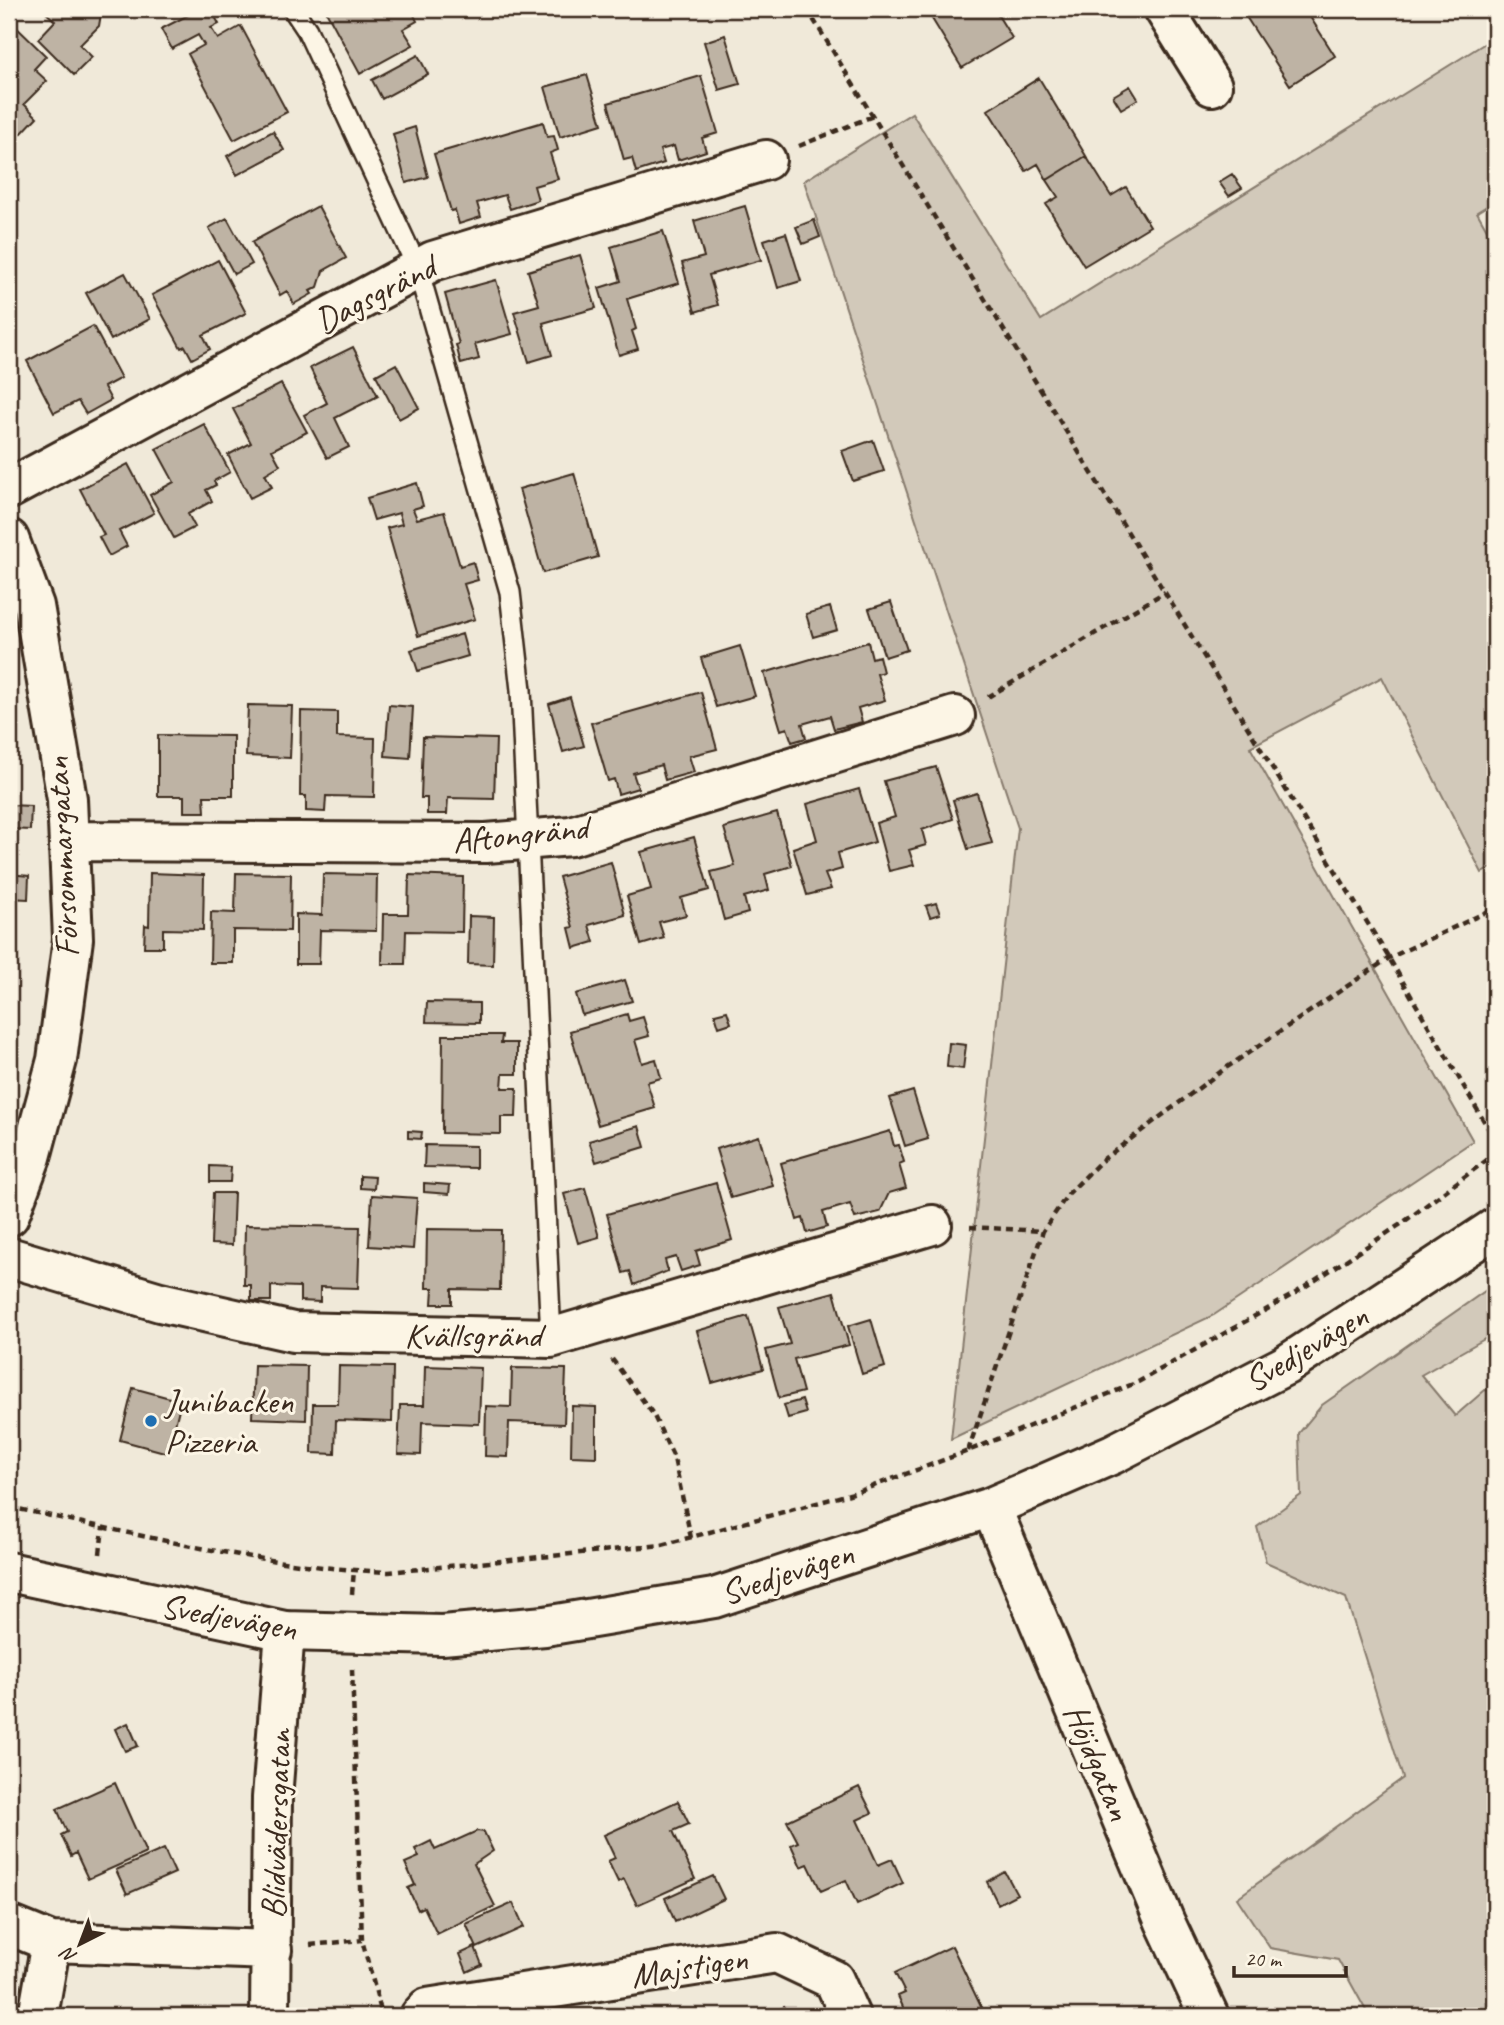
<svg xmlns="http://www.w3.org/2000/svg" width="1504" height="2025" viewBox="0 0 1504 2025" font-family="Caveat,sans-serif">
<rect width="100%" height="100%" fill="#f0e9d9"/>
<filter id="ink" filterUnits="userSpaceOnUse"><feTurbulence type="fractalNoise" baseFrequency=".0143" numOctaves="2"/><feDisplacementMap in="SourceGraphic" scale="14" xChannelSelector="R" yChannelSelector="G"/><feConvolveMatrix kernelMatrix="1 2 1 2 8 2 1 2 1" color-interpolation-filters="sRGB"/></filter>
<g filter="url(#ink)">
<path fill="#d2c9ba" stroke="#867a6c" stroke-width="2" d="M1495,37V201L1477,212L1495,244V866L1482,873L1382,677L1250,747L1473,1141L1214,1315L951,1439L1018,828L804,181L912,113L1041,320Z
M1495,1284V1333L1421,1375L1455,1416L1485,1390L1495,1392V2016H1369L1338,1960L1270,1948L1237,1898L1403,1778L1346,1598L1266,1562L1257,1527L1301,1495L1299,1433L1322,1405Z"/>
<path fill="#beb3a4" stroke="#3b2a1e" stroke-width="2" d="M42,9H95L101,14L99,26L80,45L92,57L74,75L38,39L55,21Z
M200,9H211L219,24L211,28L218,39L241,26L287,112L234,140L188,54L204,45L198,35L172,49L161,29Z
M325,9H411L417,21L403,29L413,45L360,74Z
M926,9H994L1012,38L962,68Z
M1241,9H1305L1335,56L1290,85Z
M9,20L46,56L34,69L47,81L24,104L37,117L20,135L9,123Z
M725,35L740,84L719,90L704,42Z
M418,55L428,74L382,99L372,80Z
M587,75L602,124L560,137L545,87Z
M701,76L718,133L702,138L706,151L678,160L674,146L660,150L664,163L636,172L632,158L624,160L608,103Z
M1039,78L1086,156L1047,180L1038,164L1026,171L988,110Z
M1130,86L1138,99L1121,109L1113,96Z
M543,122L547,137L554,136L558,150L550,153L558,179L534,186L538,200L510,209L505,195L477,203L481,217L459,224L455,210L451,211L434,154Z
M415,127L428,177L406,183L393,134Z
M273,131L284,150L237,175L227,156Z
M1086,156L1111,196L1126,187L1150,226L1084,266L1046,204L1058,197L1047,180Z
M1232,174L1242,188L1229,196L1219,182Z
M318,206L346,258L323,271L318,287L310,291L312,294L294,304L287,291L280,295L252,242Z
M745,206L761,260L709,275L718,305L695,312L682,263L704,257L694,221Z
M227,218L252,264L234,274L209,228Z
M814,220L820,237L803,244L796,227Z
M663,231L679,283L627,299L636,329L632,331L638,349L619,355L599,288L621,281L611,247Z
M786,233L801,281L778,288L764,240Z
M580,255L596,308L543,323L552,355L529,362L514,312L539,305L528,271Z
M218,260L246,313L203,335L210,349L192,359L185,346L181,348L152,295Z
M125,273L150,319L111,340L86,293Z
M496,280L512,334L475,344L479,359L461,364L456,345L459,344L445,294Z
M93,326L121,378L104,387L111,400L86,414L78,401L54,413L27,361Z
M353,347L378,396L335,418L349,447L327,458L304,415L327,403L310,368Z
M396,364L419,408L399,419L376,375Z
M281,384L307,432L272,450L280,465L265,474L272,487L250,498L228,455L251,443L233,409Z
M204,424L230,472L214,481L216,485L206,490L212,501L188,514L195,527L174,538L150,495L174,482L156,449Z
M873,440L884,471L853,481L842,451Z
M128,464L154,513L119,531L127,546L109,556L99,537L104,535L80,489Z
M574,473L598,557L543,573L519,489Z
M417,483L423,506L413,509L417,519L444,512L460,566L473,562L478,580L464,584L475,619L418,636L387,528L402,524L399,513L374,520L367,498Z
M891,602L907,650L885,657L869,609Z
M830,607L837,630L813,637L806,614Z
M462,634L468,656L418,671L411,650Z
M868,642L872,658L879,656L883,672L877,674L885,700L858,708L862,722L834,729L830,716L802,724L806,738L792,742L787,728L781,730L764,673Z
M740,646L755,696L716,707L701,658Z
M701,692L717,749L689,756L694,772L665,780L661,765L633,773L638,788L618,794L614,779L608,781L591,723Z
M570,697L584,746L563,752L549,704Z
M248,705L292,706L290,758L246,756Z
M389,705L413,707L410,758L385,756Z
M301,711L337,712V737L375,738L374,797L326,796L325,812L306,811V796H300Z
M158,735L233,736V796H204L205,812H184V796H158Z
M423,737L496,739L494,799L448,798L447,814H427V798H421Z
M936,767L953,819L922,830L926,845L909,850L914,865L889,871L876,823L895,817L884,781Z
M859,789L875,842L838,853L842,869L825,874L831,889L807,895L793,848L817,840L807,804Z
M977,793L992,843L968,849L953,800Z
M9,805L31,806L30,830L9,829Z
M777,813L792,866L765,874L769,890L744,897L748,913L724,920L711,872L735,866L724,828Z
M694,837L709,890L681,898L686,915L659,922L664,938L641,945L627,896L651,889L641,852Z
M611,862L625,915L589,925L594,942L574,948L569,928L573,927L559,877Z
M150,873L204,875L203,930L163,929V947H144L145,925L149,926Z
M236,873L291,874L290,931L233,930V963H210L211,912L235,913Z
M9,874L29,876L28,899L9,898Z
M323,874L377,875L376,931L320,930L319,964H296V914L322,915Z
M409,875L463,877L462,932L406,931L405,964H382L383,914H408Z
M936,903L940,914L930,917L926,906Z
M469,916L494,917L493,965L468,964Z
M625,980L632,1001L582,1015L576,994Z
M427,1002L479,1003V1023L426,1022Z
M727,1011L731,1023L719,1027L715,1014Z
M627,1014L629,1021L643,1017L649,1036L635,1040L642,1063L656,1059L661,1078L647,1082L655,1108L598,1125L570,1031Z
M443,1035H502L501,1043H517V1074H503L502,1088H517L516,1117H501V1134L442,1133Z
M949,1043L966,1045L963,1069L947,1067Z
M913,1091L928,1139L905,1146L890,1098Z
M639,1126L645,1147L596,1162L589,1141Z
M408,1131L422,1132L421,1139L408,1138Z
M890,1131L894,1146L899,1145L904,1162L899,1164L906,1188L889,1193L880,1212L855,1218L850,1204L823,1212L827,1227L807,1233L803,1218L797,1220L781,1163Z
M759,1136L773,1186L731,1198L716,1149Z
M425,1145L476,1146V1168L424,1167Z
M210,1166L231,1167L230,1182H210Z
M360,1176L375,1177L374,1189L360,1188Z
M424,1183L450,1185L449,1194L424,1192Z
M716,1183L732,1240L696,1251L700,1265L681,1271L676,1257L665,1260L668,1271L634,1285L630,1271L623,1273L607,1214Z
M585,1188L599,1237L578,1243L564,1194Z
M213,1193H234L232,1245L211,1244Z
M372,1195L417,1198L413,1249L369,1246Z
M245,1225L360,1227L358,1288L320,1287V1302L300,1301V1287L271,1286V1301H251V1285H244Z
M427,1229L501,1230L500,1290L452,1289V1304H432L433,1288H426Z
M834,1292L849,1345L794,1359L803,1392L779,1398L766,1350L790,1344L779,1307Z
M748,1316L763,1369L712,1383L697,1331Z
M871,1319L885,1367L862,1374L848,1326Z
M254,1365L307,1366L306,1420L252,1418Z
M339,1366L393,1367L392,1422L336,1420L335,1454L312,1453L313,1404H338Z
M425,1366L481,1368L479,1424L422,1422L421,1455L398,1454L400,1405H424Z
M512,1368L566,1369L564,1424L509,1422L508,1457L485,1456L486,1406L511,1407Z
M133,1388L181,1401L168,1453L120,1440Z
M802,1400L806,1413L788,1418L784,1405Z
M572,1406L596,1407V1457L571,1456Z
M128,1723L138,1746L125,1751L115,1729Z
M115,1783L146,1853L88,1879L76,1853L71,1856L61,1835L67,1832L57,1809Z
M859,1787L872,1813L857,1820L878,1865L892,1859L903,1883L857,1904L846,1880L821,1891L808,1864L801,1867L791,1845L798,1842L787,1821Z
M678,1801L689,1824L673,1831L695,1879L637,1905L624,1879L618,1882L608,1861L615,1858L604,1835Z
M477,1831L484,1832L493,1851L474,1864L495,1906L437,1934L424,1907L418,1910L408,1888L415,1885L405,1863L419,1857L415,1849L431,1841L435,1850Z
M164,1849L175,1873L127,1894L116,1870Z
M1005,1872L1017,1894L998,1904L987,1882Z
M713,1876L724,1899L675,1922L665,1898Z
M513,1903L524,1927L477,1948L466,1924Z
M952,1946L985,2015L907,2016L898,1996L905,1993L895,1973Z
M475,1947L482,1965L467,1972L460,1954Z
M784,2007L788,2016H764Z"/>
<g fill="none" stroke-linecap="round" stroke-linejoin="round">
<defs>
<path id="lane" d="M293,9L307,30L418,269L510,592L521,690L551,1338"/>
<path id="street" d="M1164,9L1212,86
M9,489L433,261L766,160
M9,539L34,606L67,799L73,939L57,1060L31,1157L9,1216
M69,841L486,843L571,836L955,716
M9,1257L160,1302L293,1332L551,1338L932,1225
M9,1925L51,1942L272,1950
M38,2016L51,1942
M270,2016L272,1798L285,1631
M420,2016L427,2008L777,1953L834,1980L850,2016"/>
<path id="secondary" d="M991,1507L1165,1922L1209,2016
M9,1572L285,1631L442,1635L545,1626L714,1598L991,1507L1113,1454L1286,1365L1495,1228"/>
</defs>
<use href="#lane" stroke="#3b2a1e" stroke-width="24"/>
<use href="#street" stroke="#3b2a1e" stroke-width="44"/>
<use href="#secondary" stroke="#3b2a1e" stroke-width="44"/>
<path stroke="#3b2a1e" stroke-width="4.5" stroke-dasharray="7 5" stroke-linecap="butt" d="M807,9L1389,958L1495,1140
M799,146L873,116
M988,697L1165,592
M970,1227L1043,1231
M612,1359L653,1414L674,1458L691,1538
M968,1451L1043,1231L1068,1194L1101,1161L1223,1070L1389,958L1495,908
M9,1507C134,1533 262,1567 389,1572L662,1545L857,1492L968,1451L1138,1382L1294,1294L1401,1224L1495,1154
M100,1554L103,1527
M352,1594L354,1570
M352,1669L362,1940L381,2011
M310,1945L362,1940"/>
<use href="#lane" stroke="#fcf5e5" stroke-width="19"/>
<use href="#street" stroke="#fcf5e5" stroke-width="38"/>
<use href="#secondary" stroke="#fcf5e5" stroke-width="38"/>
</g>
</g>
<circle fill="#1f6fb2" stroke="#fcf5e5" stroke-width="2.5" cx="151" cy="1421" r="7"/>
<g text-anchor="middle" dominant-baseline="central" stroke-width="6" stroke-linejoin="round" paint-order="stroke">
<g font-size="35" fill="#3b2a1e" stroke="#fcf5e5">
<text transform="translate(375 294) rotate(-27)">Dagsgränd</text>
<text transform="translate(520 834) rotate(-6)">Aftongränd</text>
<text transform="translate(62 857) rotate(-93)">Försommargatan</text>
<text x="473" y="1335">Kvällsgränd</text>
<text transform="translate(1306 1348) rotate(-31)">Svedjevägen</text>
<text transform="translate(787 1573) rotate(-18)">Svedjevägen</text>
<text transform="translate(229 1617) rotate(10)">Svedjevägen</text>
<text transform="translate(1098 1762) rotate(67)">Höjdgatan</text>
<text transform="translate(276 1824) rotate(-88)">Blidvädersgatan</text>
<text transform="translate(689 1967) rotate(-9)">Majstigen</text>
</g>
<g font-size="35" fill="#3b2a1e" stroke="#fcf5e5" text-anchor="start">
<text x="165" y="1401">Junibacken<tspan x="165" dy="40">Pizzeria</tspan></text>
</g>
</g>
<rect width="1504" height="2025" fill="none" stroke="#fcf5e5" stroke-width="35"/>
<rect x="18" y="18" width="1469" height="1990" fill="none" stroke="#3b2a1e" stroke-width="2.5" filter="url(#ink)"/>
<g transform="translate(80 1944) rotate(222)" stroke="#fcf5e5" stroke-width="5" paint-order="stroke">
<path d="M0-5L12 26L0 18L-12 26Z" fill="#3b2a1e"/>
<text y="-10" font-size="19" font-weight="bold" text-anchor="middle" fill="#3b2a1e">N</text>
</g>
<path d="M1234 1966v10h112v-10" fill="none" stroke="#3b2a1e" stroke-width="3.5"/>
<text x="1245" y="1966" font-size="21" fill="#3b2a1e" stroke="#fcf5e5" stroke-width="5" paint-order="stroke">20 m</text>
</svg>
